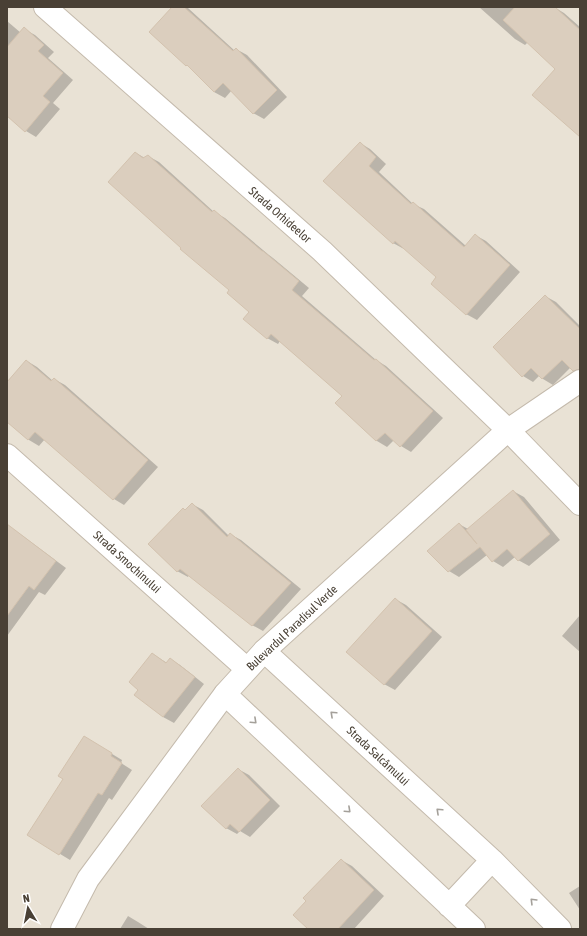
<svg xmlns="http://www.w3.org/2000/svg" width="587" height="936" viewBox="0 0 587 936" font-family="'Asap Condensed',sans-serif">
<rect width="100%" height="100%" fill="#f5f0e7"/>
<path fill="#e9e2d5" d="M7,7H580V929H7Z"/>
<path fill="#0003" d="M173,7H186L188,8L235,51L236,49L247,55L287,97L264,119L253,113L232,90L225,98L214,92L191,68L186,65Z
M479,7H554L564,13L580,27L576,32L580,35V135L556,69L528,42L525,45L515,39Z
M7,21L21,33L24,29L35,35L54,52L48,58L73,80L53,103L60,109L36,137L26,131L7,115Z
M360,143L370,149L386,164L379,172L413,204L424,209L466,246L475,235L486,241L520,272L477,320L466,314L438,277L405,248L404,249L393,243Z
M136,153L145,158L148,156L159,162L214,212L225,218L269,255L273,258L309,288L302,296L376,360L386,366L443,418L411,452L401,446L394,440L387,447L377,441L336,403L343,396L280,341L278,344L267,338L251,312L231,290Z
M545,296L556,302L580,326V372L571,367L553,385L543,379L540,375L533,382L523,376Z
M27,361L37,367L53,381L54,379L65,385L158,467L124,505L114,499L45,439L39,446L29,440L7,421V383Z
M513,491L524,497L560,540L529,566L518,560L515,557L503,567L493,561L487,555L459,577L449,571L459,524L468,529Z
M192,504L203,510L229,536L230,534L241,540L301,589L263,631L252,625L189,575L188,577L177,571L185,511Z
M10,528L20,534L66,568L45,595L39,592L7,636V531Z
M395,599L406,605L442,637L395,690L384,684Z
M580,615V652L562,636Z
M153,654L167,663L170,659L180,665L204,684L174,723L163,717L140,690Z
M94,743L122,760L121,763L132,770L112,800L109,798L70,860L29,835L64,779Z
M238,769L249,775L280,806L250,837L240,831L237,834L226,828Z
M341,860L352,866L384,896L354,929H309Z
M580,886V910L569,893Z
M128,916L138,922L149,929H120Z"/>
<path fill="#dbcebe" stroke="#d3c2ae" d="M172,7H184L233,51L236,48L277,90L253,114L223,83L214,92L187,65L186,66L149,32Z
M515,7H555L580,30V137L532,95L555,69L503,20Z
M24,27L44,45L38,51L63,73L43,96L50,102L25,132L7,116V47Z
M360,142L376,157L369,166L411,204L413,202L464,247L475,234L510,265L466,315L431,284L436,277L395,241L393,244L323,181Z
M135,152L143,158L148,155L212,212L214,210L262,251H263L299,281L292,290L374,360L376,359L433,411L400,447L385,433L376,441L335,403L342,396L271,334L267,339L243,319L249,312L227,293L229,290L180,249L181,248L108,182Z
M545,295L580,329V369L573,371L562,360L542,379L531,368L522,377L493,347Z
M26,360L51,381L54,378L148,460L113,500L35,432L28,440L7,422V382Z
M513,490L550,534L518,561L507,549L492,562L480,547L448,572L427,551L459,523L477,544L466,530Z
M192,503L227,537L230,533L291,583L252,626L180,569L177,572L148,544L183,508L185,510Z
M7,524L56,561L34,590L29,586L7,616Z
M395,598L432,631L384,685L346,652Z
M152,653L166,663L170,658L195,677L163,717L134,695L138,690L129,682Z
M84,736L112,753L111,756L122,763L102,795L98,793L59,855L27,835L63,779L58,776Z
M238,768L270,800L239,832L230,824L226,829L201,806Z
M341,859L374,890L338,929H308L293,915L306,901L303,898Z"/>
<g fill="none" stroke-linecap="round" stroke-linejoin="round">
<defs>
<path id="minor" d="M45,7L322,251L508,430L580,504
M7,455L247,669
M264,651L492,860L560,929
M225,694L474,929
M449,906L492,860"/>
<path id="tertiary" d="M62,929L88,879L225,694L264,651L508,430L580,381"/>
</defs>
<use href="#minor" stroke="#c4baac" stroke-width="24"/>
<use href="#tertiary" stroke="#c4baac" stroke-width="24"/>
<use href="#minor" stroke="#fff" stroke-width="22"/>
<use href="#tertiary" stroke="#fff" stroke-width="22"/>
</g>
<defs><path id="oneway-chevron" d="M-2-3.5L2.5 0L-2 3.5" fill="none" stroke-width="1.6" stroke-linecap="round" stroke-linejoin="round"/></defs>
<g stroke="#a4a09a">
<use href="#oneway-chevron" transform="translate(333 714) rotate(-137)"/>
<use href="#oneway-chevron" transform="translate(254 721) rotate(43)"/>
<use href="#oneway-chevron" transform="translate(348 810) rotate(43)"/>
<use href="#oneway-chevron" transform="translate(439 811) rotate(-137)"/>
<use href="#oneway-chevron" transform="translate(533 901) rotate(-135)"/>
</g>
<g text-anchor="middle" dominant-baseline="central" stroke-width="3" stroke-linejoin="round" paint-order="stroke">
<g font-size="12" fill="#494035" stroke="#fff">
<text transform="translate(280 215) rotate(41)">Strada Orhideelor</text>
<text transform="translate(127 562) rotate(42)">Strada Smochinului</text>
<text transform="translate(292 628) rotate(-43)">Bulevardul Paradisul Verde</text>
<text transform="translate(378 756) rotate(43)">Strada Salcâmului</text>
</g>
</g>
<rect width="587" height="936" fill="none" stroke="#494035" stroke-width="16"/>
<g transform="translate(28 908) rotate(350)" stroke="#ffffff" stroke-width="3" paint-order="stroke">
<path d="M0-3L7 15L0 10L-7 15Z" fill="#494035"/>
<text y="-6" font-size="11" font-weight="bold" text-anchor="middle" fill="#494035">N</text>
</g>
</svg>
